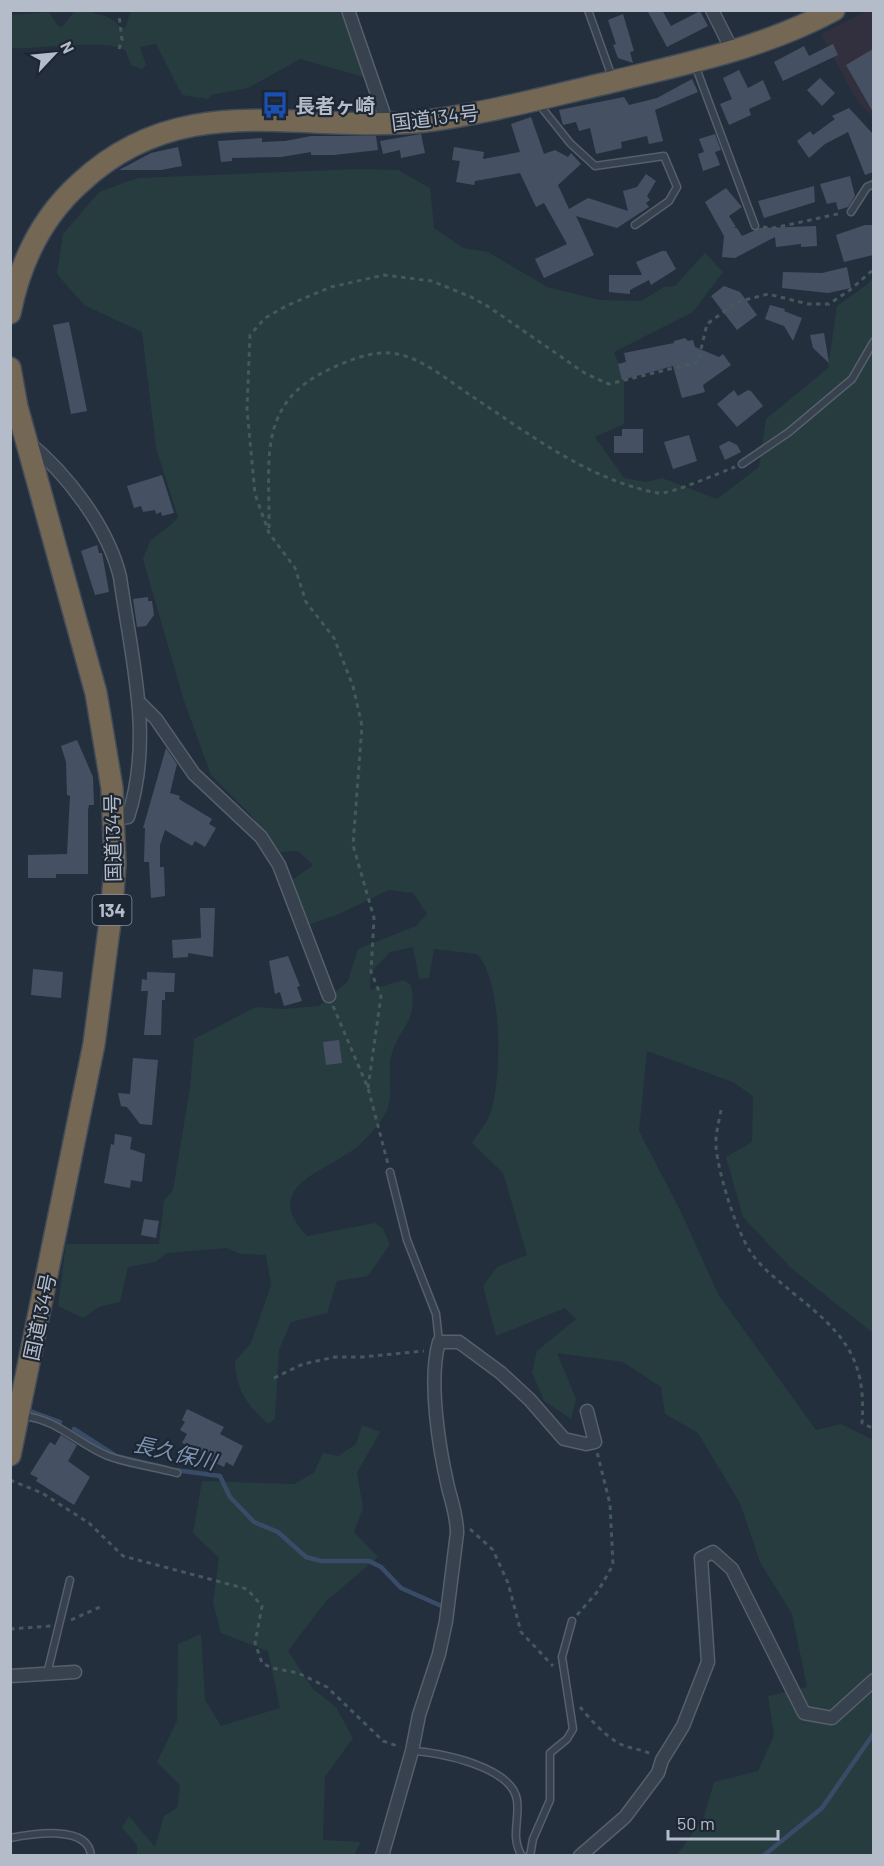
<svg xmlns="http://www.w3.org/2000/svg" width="884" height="1866" viewBox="0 0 884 1866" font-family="Barlow,'Noto Sans JP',sans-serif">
<rect width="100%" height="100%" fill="#242f3e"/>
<path fill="#32303f" d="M867,11H873V118L856,99L821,34Z"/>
<path fill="#263c3f" d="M91,11C97,16 104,14 111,19C118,23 117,27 125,28L131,11H340L364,77L300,59L248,88L211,95L208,99L182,95L156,44L140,47L146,65L142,69L131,65L125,50C102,38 41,50 11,48V15L49,12L58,26L62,27L74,12Z
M358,169L398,170L430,188L434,228L463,248L488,252L547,287L600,300L641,301L664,287L675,286L705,253L723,272L693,312L614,352L624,377V424L595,437L624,478L646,482L662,478L717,499L759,467L766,419L828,368L837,306L869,283L873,277V1333L791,1268L743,1217L726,1157L752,1142L753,1096L733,1082L647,1051L639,1131L681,1212L718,1294L816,1430L841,1424L873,1440V1855H677L704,1817L714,1782L758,1771L774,1735L768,1696L807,1687L792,1614L760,1562L740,1503L698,1433L665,1414L661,1387L623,1362L557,1353L576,1399L571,1419L544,1401L532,1372L537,1351L576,1319L565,1308L496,1336L483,1286L497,1267L527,1255L503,1173L472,1143C478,1133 488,1122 491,1111C502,1075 503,982 477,954L434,949L429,978L419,979L413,947L390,952L371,972L370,990L404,980L411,985C418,1022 402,1023 392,1053C386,1071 395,1095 386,1112C381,1123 366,1139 357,1147C326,1172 259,1186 307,1236L375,1223L383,1229L390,1244L368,1276L337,1281L327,1313L291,1322L279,1350L275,1419L268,1424C247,1405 236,1390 235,1361L251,1343L271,1285L266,1255L241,1254L226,1248L167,1253L155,1262L128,1267L120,1302L99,1307L83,1318L58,1306L66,1244H159L164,1200L173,1190L190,1088L194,1039L256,1007L282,1009L319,1006L348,981L358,949L416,926L427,914L413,893L389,890L339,914L308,925L291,881L313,865L298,851L278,852L250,814L211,775L184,701L143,559L150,541L173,523L178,517L156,448L142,332L84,305L57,274L63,234L99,192L123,183L139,178Z
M362,1425L380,1432L357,1473L363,1508L354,1532L378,1557L326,1601L288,1651L313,1689L336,1707L353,1738L325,1777L323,1840L361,1842L354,1855H137V1846L122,1827L129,1816L155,1847L164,1816L177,1808L180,1785L157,1762L177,1721L178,1644L201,1634L205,1700L221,1726L280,1708L268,1651L221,1633L213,1603L219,1558L193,1533L202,1481L294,1484L314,1473L323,1453L338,1456L356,1444Z"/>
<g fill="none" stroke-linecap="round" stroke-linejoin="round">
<path stroke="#394c67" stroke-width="4.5" d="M30,1411L60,1422
M74,1429L116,1456L167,1468
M175,1470L220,1476L230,1497L254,1522L278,1532L306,1557L321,1561H369L381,1567L401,1588L446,1608
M763,1856L822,1808L874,1733"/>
</g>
<path fill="#455162" d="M647,10H662L671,26L700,11L708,26L667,47Z
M623,14L634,51L630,52L633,63L618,58L613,45L616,44L608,20Z
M833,44L838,55L783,81L774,62L804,46L809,56Z
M873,49V112L846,65Z
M739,70L748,88L763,80L771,99L749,109L751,115L729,125L720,104L732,99L723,78Z
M820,78L835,93L822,106L807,90Z
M692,79L698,92L655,110L663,141L649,144L647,136L621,142L622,148L596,154L590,128L579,131L576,122L563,125L559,110L624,97L629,105L657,98Z
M849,108L873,134V172L865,175L848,132L825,144L809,158L797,141L810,131L813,135L835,119L832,116Z
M531,117L544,154L555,150L568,157L571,153L581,164L558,185L569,209L588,198L628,211L623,191L637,187L646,174L656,181L647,196L650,200L646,203L649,207L617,228L576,216L594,255L544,278L535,259L567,244L544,203L536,207L520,173L475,181L474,185L456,182L460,161L452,160L454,147L484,152L483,159L520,152L511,124Z
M421,134L425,153L401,158L400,150L383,154L380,141Z
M715,134L721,150L715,152L720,165L703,171L698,154L704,152L699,139Z
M311,136H376L378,150L334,155H311V152L281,157L232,158V161L221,162L218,141L262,138V142L285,141Z
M178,147L182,166L161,170H119L151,153Z
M850,176L855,196L848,207L838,210L836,202L827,204L820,184Z
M814,186L815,202L764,218L758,201Z
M726,188L742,207L729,216L736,227L733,228H737L742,236L760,228L816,226L817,246L801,247V244L776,247L775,237L735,258L722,257L724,236L705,202Z
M865,225H873V255L844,262L836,235Z
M662,251H666L676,269L651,285L649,280L630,290V294L609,292V275H642L636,262Z
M847,267L851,288L828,293L782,288L783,272L822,273Z
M724,286L740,292L757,315L737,330L711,296Z
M770,305L785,309L784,311L802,318L793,341L784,326L765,319Z
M69,322L87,411L71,414L53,325Z
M824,333L829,363L813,348L810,335Z
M685,338L688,341L693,340L695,347L719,357L723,354L731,365L703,385L705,392L682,398L673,366L622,380L618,364L626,362L624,353L674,343V341Z
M734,390L738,396L748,390L751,391L763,406L737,427L717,404Z
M622,429H643V453H614V436H622Z
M689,435L697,461L673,469L664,442Z
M729,441L737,445L741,452L725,460L719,446Z
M162,475L174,513L162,516L161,512L156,514L155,510L143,512L141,506L134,508L127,486Z
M97,545L99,553H102L109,592L95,595L81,551Z
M148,597V601H152L154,615L146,626L137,627L133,599Z
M77,740L93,777L94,805H89L88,810V874H56V878H28V855L67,854L70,796L67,795L66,762L61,746Z
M166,748L177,764L170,793L180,796L179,799L212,819L209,824L216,828L205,847L195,841L192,846L165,830L160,845V867H164L165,896L151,898L149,862H144L145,828H143Z
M200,908H215L213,957L188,953V957L173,958L172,940L201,938Z
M288,956L300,986L297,987L302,1001L284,1006L280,992L275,994L269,961Z
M33,969L63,972L61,998L31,995Z
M147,972L175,973L174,992H165V1000H162L161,1035H144L148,991H141L142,979L147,980Z
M339,1040L342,1063L326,1065L323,1042Z
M133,1058L158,1060L152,1125L140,1124L127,1107L121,1106L118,1093L130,1094Z
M115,1134L132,1137L130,1149L145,1154L142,1182L131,1180L130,1188L104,1183L111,1144L114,1145Z
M144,1219L159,1221L156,1238L141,1235Z
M187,1409L224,1427L220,1434L243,1446L233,1466L226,1462L224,1467L207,1459L209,1455L182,1443L187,1434L180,1430L185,1422L182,1420Z
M61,1435L77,1445L68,1461L90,1477L74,1505L36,1481L38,1478L30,1474L50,1442L55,1445Z"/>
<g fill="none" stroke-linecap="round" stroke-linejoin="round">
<defs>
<path id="lane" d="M588,10L612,77
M695,65L755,226
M538,103L570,143L595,166L664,156L677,187L669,201L635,225
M851,212L867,187L874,184
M742,464L789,432L852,379L874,341
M390,1172L407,1240L436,1314L439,1342
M23,1416C57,1419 78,1444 108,1456C130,1464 155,1467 177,1473
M47,1674L70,1580
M412,1751C440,1752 512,1767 517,1800C520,1820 510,1837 522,1856
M10,1838C31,1834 89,1824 91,1856
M530,1856L533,1839L550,1800V1753L567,1739L573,1729L562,1657L572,1621"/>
<path id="street" d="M348,10L387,123
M712,10L733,52
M28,442C67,474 108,527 120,577C131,657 154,737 128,817L114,819
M140,703L156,719L194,774L261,837L279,865L329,996
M10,1676L75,1672
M382,1856L412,1751L419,1715L439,1654L446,1621L457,1533C457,1516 452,1503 448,1487C439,1448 428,1380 439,1342H459L501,1373L530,1400L564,1439L586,1444L595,1442L587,1411
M580,1856L625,1817L658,1773L662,1760L683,1726L708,1662L701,1558L713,1552L732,1569L804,1713L832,1718L874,1680"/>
<path id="highway" d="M10,313C20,262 41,218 80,183C185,85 301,135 426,121C489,113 550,96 611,82C687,63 764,48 834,10
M10,368L17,407L96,693L112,788L115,864L112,907L94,1044L10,1455"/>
</defs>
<use href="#lane" stroke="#565f6c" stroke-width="9"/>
<use href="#street" stroke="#565f6c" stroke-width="15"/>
<use href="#highway" stroke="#434c59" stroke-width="24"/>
<path stroke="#44595c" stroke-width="3" stroke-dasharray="4.5 4.5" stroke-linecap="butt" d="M119,49L122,40L119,15
M763,227L774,228L842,213
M269,528C270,460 256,403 330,369C347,361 371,351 391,353C420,356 446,379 470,395C528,433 588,480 658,493C670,495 721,472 735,467
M333,1006L368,1088L388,1164
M368,1088L381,996L371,972L374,918L353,845L362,726L353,686L334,638L306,602L295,568L269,533L255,494L247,409L250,335L265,318L288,305L331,287L384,275L432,281L471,297L489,307L586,374L609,384L698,362L707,324L737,302L768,294L808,304H829L850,290L874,269
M721,1110C719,1122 715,1135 716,1147C719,1176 735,1227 750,1251C761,1268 778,1280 793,1293C842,1332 867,1357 862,1423L874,1429
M274,1378L303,1364L335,1357H362L424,1351
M10,1480L42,1493L89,1523L123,1556L247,1589L262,1606L255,1643L262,1663L272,1668L298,1673L327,1687L383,1741L400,1747
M470,1529L493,1550L508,1583L521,1632L553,1666
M577,1615L598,1591L613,1565L610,1504L597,1452
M71,1620L100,1607
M10,1629L51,1626
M580,1707C590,1719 605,1736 620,1744C631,1749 642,1749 653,1755"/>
<use href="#lane" stroke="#38414e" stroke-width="6"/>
<use href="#street" stroke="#38414e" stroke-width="12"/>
<use href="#highway" stroke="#746855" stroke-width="21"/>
</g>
<defs>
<symbol id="bus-bare" viewBox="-9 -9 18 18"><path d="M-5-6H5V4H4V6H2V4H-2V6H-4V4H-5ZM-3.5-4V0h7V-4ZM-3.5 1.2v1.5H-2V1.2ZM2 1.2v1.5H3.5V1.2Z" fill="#1a4fb4" stroke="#1d2633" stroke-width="2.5" paint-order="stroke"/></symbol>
</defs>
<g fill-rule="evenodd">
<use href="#bus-bare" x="256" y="86" width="38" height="38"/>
</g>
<g text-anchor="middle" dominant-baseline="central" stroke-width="4.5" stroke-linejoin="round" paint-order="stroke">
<rect fill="#1d2633" stroke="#878f9c" stroke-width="1.5" x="92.5" y="895" width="39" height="30" rx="4.5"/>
<g font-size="18" font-weight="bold" fill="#b4bcc9">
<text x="112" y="910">134</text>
</g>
<g font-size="20" font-weight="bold" fill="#b4bcc9" stroke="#1d2633" text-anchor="start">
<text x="295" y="105">長者ヶ崎</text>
</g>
<g font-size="20" fill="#b4bcc9" stroke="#1d2633">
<text transform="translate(435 117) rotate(-7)">国道134号</text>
<text transform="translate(112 838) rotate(-91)">国道134号</text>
<text transform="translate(39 1317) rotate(-78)">国道134号</text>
</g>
<g font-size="21" font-style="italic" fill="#7c92b1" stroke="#1d2633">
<text transform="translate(175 1452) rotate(13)">長久保川</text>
</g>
</g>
<rect width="884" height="1866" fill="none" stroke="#b4bcc9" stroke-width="24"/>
<g transform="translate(54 54) rotate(64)" stroke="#1d2633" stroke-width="4.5" paint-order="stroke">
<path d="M0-4.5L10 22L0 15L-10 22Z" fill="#b4bcc9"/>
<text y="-9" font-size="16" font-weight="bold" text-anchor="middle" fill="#b4bcc9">N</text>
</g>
<path d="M668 1830v9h110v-9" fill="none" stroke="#b4bcc9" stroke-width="3"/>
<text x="677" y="1830" font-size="18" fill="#b4bcc9" stroke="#1d2633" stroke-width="4.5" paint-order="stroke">50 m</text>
</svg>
